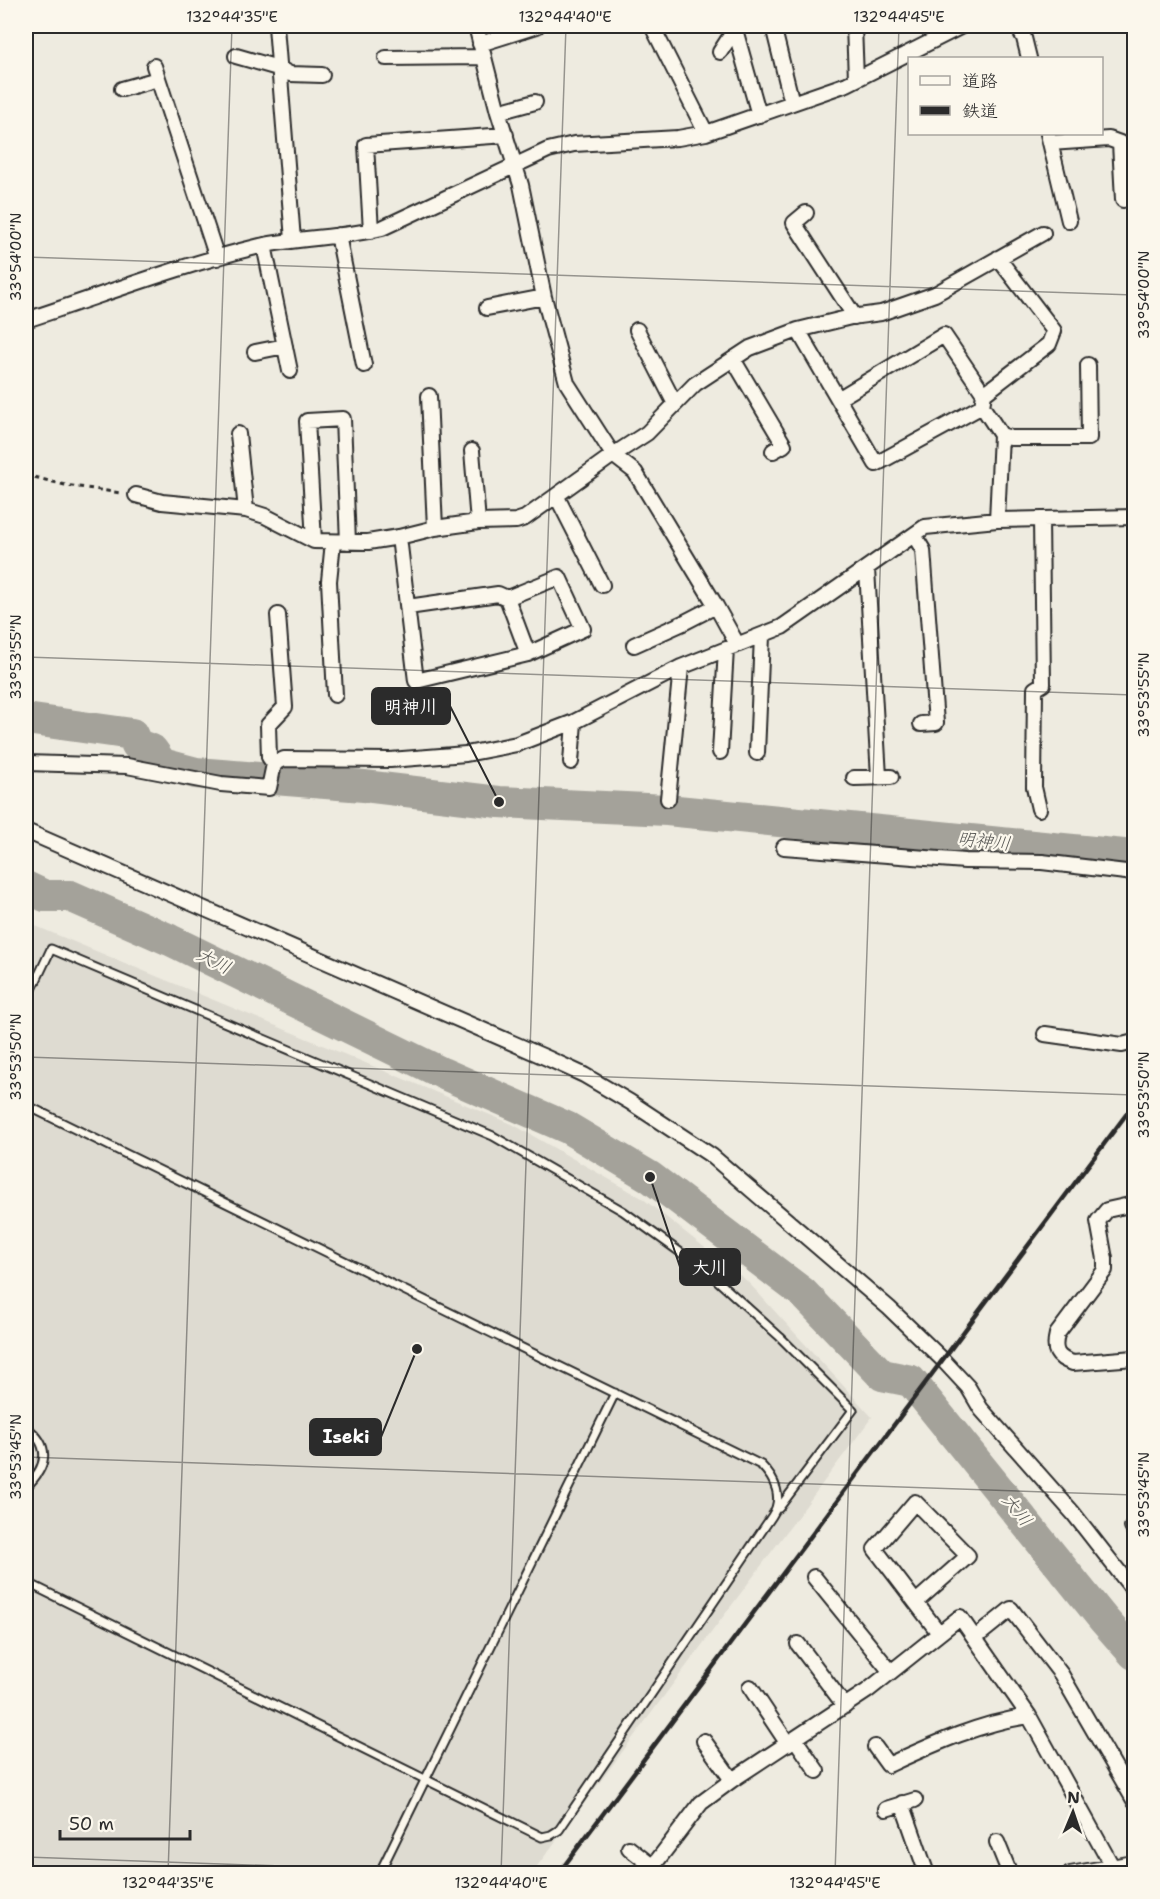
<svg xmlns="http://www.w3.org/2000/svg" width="1160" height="1899" viewBox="0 0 1160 1899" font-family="'Shantell Sans','Klee One',sans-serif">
<rect width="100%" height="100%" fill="#eeebe0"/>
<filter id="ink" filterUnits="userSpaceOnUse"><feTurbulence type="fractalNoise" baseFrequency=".0167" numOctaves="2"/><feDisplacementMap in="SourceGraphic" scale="12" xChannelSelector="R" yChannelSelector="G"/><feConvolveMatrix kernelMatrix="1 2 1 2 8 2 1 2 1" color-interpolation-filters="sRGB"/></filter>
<g filter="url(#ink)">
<path fill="#dedbd1" d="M26,922L512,1124L642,1198L747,1281L872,1417L532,1873H26Z"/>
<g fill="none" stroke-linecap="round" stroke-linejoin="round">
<path stroke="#a4a29a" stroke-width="32" d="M26,719L132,734L137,745L152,750L162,764L196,773L364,786L499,802L667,810L1134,856
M26,887L45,896H70L170,940L442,1073L568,1128L650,1177L803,1293L882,1375L911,1381L1104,1620L1134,1654"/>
<defs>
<path id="service" d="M26,1002L51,949L493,1136L623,1211L709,1273L780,1337L853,1410L779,1508
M26,1105L761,1465C775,1479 784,1498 772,1516L559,1830L551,1835L542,1837L26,1582
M26,1427C52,1446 47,1467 26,1487
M379,1874L615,1393"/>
<path id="minor" d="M276,26L293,240
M476,26L498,112L521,185L544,297L567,383L613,455L635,472L716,606L737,644
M652,26L706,133
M734,26L759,115
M773,26L792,103
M854,26L856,79
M1017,26L1024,38L1029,58
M480,44L537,26
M720,52L737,26
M236,56L278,68L290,74L322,75
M386,58L483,57
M154,66L217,258
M122,89L158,79
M498,112L535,102
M1048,134L1069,221
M1050,143L1109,139L1120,143L1123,200
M806,213L794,223L855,317
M371,231L366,145L506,135
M338,235L364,365
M264,245L290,371
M487,308L544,297
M26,320C103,295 181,265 260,246C301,237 342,238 382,228L548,150L574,144L678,138L706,133L847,84L962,26
M637,330L675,404
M798,330L876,464L982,406L1001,435L997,520
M255,352L285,346
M733,359L784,445L773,451
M984,394L1049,344L1054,331L998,258
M429,396L435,528
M838,399L944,335L984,394L982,406
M238,434L246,510
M1001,435L1011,438H1089L1088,365
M472,451L478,522
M136,495L162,502L246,510L265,516L314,541L368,542L399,537L435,528L478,522L516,521L525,518L613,455L647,433L695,384L750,348L798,330L851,317L881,313L935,294L1043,233
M557,497L602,585
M914,535L923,550L936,723L921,724
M399,537L416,681L528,654L507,598L498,594L408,607
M314,541L307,421L343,419L348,542
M333,542L329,581L335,695
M867,569L879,777
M507,598L559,577L583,629L528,654
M634,645L683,623L716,606
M720,752L726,649
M757,753L762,636
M571,762L574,722
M26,763L127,766L221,784L269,788L274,764L284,759L390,760L466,754L517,744L574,722L681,667L782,627L925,527L997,520L1134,517
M274,764L269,757L268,725L285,707L278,615
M854,778L891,777
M668,799L681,667
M1039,809L1034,787L1035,689L1043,684L1041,519
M26,831L547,1058L584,1075L630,1102L712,1156L889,1308L942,1359L968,1387L981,1409L1073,1513L1134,1591
M784,847L965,861L1042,862L1134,873
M1045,1034L1122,1045L1134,1042
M1134,1204L1107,1210L1098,1221L1105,1259V1270L1057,1334C1053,1350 1056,1358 1073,1363L1134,1358
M1132,1527L1134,1531
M814,1577L891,1672
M916,1602L968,1556L915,1502L875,1549L939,1633
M975,1638L1011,1609L1061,1674L1134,1800
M798,1644L845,1706
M750,1687L788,1744
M795,1739L817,1771
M704,1741L732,1780
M875,1747L888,1765C934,1744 979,1723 1029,1716
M902,1803L927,1874
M886,1809L915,1800
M997,1842L1010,1874
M629,1848L652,1866
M647,1874L701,1803L732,1780L867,1691L960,1617L1029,1716L1113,1868
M1070,1874L1134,1863"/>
</defs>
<use href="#service" stroke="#2b2b2b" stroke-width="11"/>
<use href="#minor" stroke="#2b2b2b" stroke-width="18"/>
<path stroke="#2b2b2b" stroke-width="3" stroke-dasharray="4.5 4.5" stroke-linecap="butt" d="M26,475L65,485L121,493"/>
<use href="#service" stroke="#fbf7ec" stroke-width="7"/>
<use href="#minor" stroke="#fbf7ec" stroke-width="14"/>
<path stroke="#2b2b2b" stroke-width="4.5" d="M558,1874L1134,1104"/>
</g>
</g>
<path fill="none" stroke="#2b2b2b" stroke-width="1.5" stroke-opacity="0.45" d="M26,257L1134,295M26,657L1134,695M26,1057L1134,1095M26,1457L1134,1495M26,1857L507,1874M168,1874L232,26M501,1874L566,26M835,1874L899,26"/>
<g text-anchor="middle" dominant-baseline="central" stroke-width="4.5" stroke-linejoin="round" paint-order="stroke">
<g font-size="18" font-style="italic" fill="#555552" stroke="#fbf7ec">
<text transform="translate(984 841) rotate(6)">明神川</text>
<text transform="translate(214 961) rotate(26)">大川</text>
<text transform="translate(1017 1510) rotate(51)">大川</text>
</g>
</g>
<path fill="none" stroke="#2b2b2b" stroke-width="2" d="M499 802L450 706M650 1177L680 1267M417 1349L381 1437"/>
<g fill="#2b2b2b" stroke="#fbf7ec" stroke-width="2">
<circle cx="499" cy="802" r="6"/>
<circle cx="650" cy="1177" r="6"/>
<circle cx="417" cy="1349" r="6"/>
</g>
<g fill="#2b2b2b" stroke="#2b2b2b" stroke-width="2">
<rect x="372" y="688" width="78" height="36" rx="6"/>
<rect x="680" y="1249" width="60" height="36" rx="6"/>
<rect x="310" y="1419" width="71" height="36" rx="6"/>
</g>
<g font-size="18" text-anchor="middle" font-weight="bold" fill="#fff">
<text x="411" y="713">明神川</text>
<text x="710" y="1274">大川</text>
<text x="346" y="1443">Iseki</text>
</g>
<rect width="1160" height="1899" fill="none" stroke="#fbf7ec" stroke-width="66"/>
<rect x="908" y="57" width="195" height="78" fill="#fbf7ec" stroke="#a8a59f" stroke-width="1.5"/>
<rect x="920" y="76" width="30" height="9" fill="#fbf7ec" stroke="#a8a59f" stroke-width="1.5"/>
<text x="962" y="87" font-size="18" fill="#2b2b2b">道路</text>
<rect x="920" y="106" width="30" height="9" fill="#2b2b2b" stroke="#a8a59f" stroke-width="1.5"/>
<text x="962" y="117" font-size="18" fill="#2b2b2b">鉄道</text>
<g transform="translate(1073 1812) rotate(2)" stroke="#fbf7ec" stroke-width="4.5" paint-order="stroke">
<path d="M0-4.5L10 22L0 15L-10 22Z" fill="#2b2b2b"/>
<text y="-9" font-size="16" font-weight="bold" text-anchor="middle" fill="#2b2b2b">N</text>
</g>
<path d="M60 1830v9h130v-9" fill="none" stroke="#2b2b2b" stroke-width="3"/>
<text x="69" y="1830" font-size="18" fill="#2b2b2b" stroke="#fbf7ec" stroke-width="4.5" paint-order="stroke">50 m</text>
<rect x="33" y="33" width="1094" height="1833" fill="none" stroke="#2b2b2b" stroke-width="2"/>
<g font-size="15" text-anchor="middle" fill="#2b2b2b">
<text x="232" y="22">132°44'35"E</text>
<text x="565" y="22">132°44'40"E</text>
<text x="899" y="22">132°44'45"E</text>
<text transform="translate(16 257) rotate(-90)" y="5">33°54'00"N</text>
<text transform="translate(1144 295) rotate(-90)" y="5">33°54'00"N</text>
<text transform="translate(16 657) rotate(-90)" y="5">33°53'55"N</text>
<text transform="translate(1144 695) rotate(-90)" y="5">33°53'55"N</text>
<text transform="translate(16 1057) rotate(-90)" y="5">33°53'50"N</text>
<text transform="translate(1144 1095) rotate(-90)" y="5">33°53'50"N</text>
<text transform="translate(16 1457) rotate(-90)" y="5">33°53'45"N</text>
<text transform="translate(1144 1495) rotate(-90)" y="5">33°53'45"N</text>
<text x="168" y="1888">132°44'35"E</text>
<text x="501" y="1888">132°44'40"E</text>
<text x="835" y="1888">132°44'45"E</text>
</g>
</svg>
